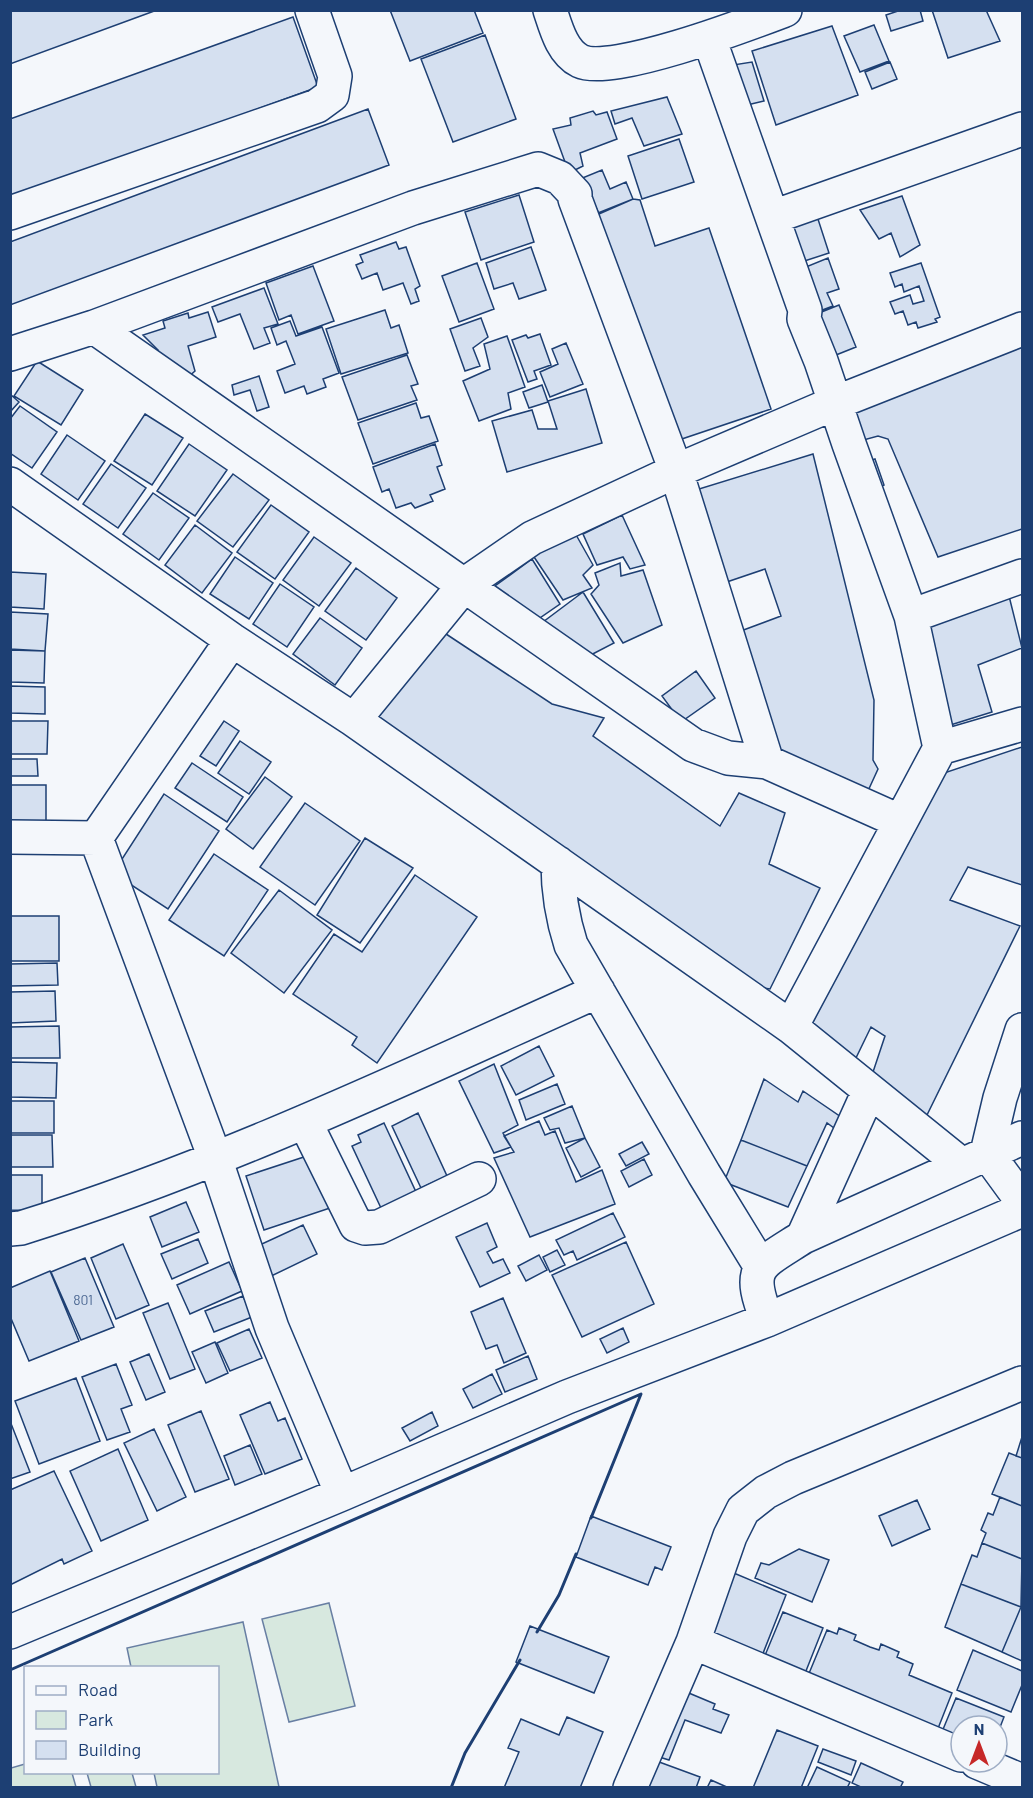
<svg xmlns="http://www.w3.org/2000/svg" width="1033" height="1798" viewBox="0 0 1033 1798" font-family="Barlow,sans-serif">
<rect width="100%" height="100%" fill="#f4f7fb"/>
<path fill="#d7e8df" stroke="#687fa3" stroke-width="1.5" d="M329,1603L355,1706L289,1722L262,1619Z
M243,1622L279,1787H157L154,1773L218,1772V1668L131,1667L127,1648Z
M25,1764L26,1772L72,1773L76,1787H11V1768Z
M87,1773H132L136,1787H91Z"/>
<path fill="#d5e0f0" stroke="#1d3f73" stroke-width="1.5" d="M10,10H157L10,64Z
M390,10H474L483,33L410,61Z
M901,10H920L923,21L891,31L886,15Z
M932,10H986L1000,41L948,58Z
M293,17L318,87L10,199V119Z
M874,25L889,61L860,72L844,36Z
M832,26L858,95L776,125L752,51Z
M485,35L516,119L453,142L421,59Z
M752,62L764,101L734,108L720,67Z
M890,62L897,79L872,89L865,72Z
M667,97L682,134L644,146L632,118L615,124L611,111Z
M368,109L389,165L10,305V242Z
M593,111L596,115L607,112L617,139L580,153L583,166L569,173L553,129L571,125L570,118Z
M679,139L694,182L642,199L628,156Z
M602,170L610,189L626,182L633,199L599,214L594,203L575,181Z
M519,195L534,242L481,260L465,212Z
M902,196L920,245L900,257L891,233L879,239L860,210Z
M633,199L640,200L655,246L709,228L771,409L655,448L578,221Z
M816,213L829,253L789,266L775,224Z
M396,242L399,249L406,247L420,286L415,289L419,301L411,304L403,283L383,290L377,273L362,279L356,265L363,262L360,255Z
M531,247L546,290L519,299L513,283L494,289L486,263Z
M828,258L839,289L827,293L833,306L817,312L791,273Z
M477,263L494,309L459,322L442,276Z
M921,263L940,317L935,319L937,322L918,328L916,322L908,325L903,311L895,314L890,302L910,295L913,304L924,301L919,286L904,292L902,284L895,287L890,273Z
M313,266L334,321L298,334L291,315L279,320L266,283Z
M264,288L278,324L264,328L270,343L254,349L240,314L218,322L212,307Z
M839,305L856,347L821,361L804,319Z
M385,310L391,328L399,325L408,353L341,374L326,329Z
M208,312L216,337L188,346L195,371L187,378L148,355L158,350L143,335L165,328L163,321L188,313L189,318Z
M481,318L488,337L473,348L480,366L465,371L450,329Z
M290,321L296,336L322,327L339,373L323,379L326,387L307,394L304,386L285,393L277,371L295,364L286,341L277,345L271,328Z
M540,334L551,365L534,371L537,379L528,382L512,340L526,335L528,338Z
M507,336L525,387L508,393L511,409L479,421L463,381L490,369L484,344Z
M1022,342V529L938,557L888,439L878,436L849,444L826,412Z
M566,343L583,384L550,397L540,372L558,364L552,349Z
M407,355L418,384L411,386L417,400L358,420L342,377Z
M37,361L83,390L61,425L14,396Z
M259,376L269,407L257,411L250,390L234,395L232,385Z
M542,385L548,402L529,408L523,392Z
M586,389L602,443L507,472L492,421L532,410L538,429H557L548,401Z
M10,394L19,402L10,412Z
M416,403L421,418L429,416L438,441L373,464L358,423Z
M20,406L57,432L32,468L10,453V419Z
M145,414L183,438L152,485L114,461Z
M67,435L105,461L78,500L41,474Z
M189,444L227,470L195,516L157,491Z
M435,444L442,465L437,467L445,489L430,495L433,501L415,508L411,503L396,508L389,489L382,492L373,467Z
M813,454L874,700L873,760L878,769L867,793L749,741L730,635L781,616L765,569L712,587L686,493Z
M875,459L884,485L869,491L860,464Z
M111,464L146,488L118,528L83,504Z
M233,474L269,500L233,547L197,521Z
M153,493L189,518L159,560L123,534Z
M271,505L309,532L275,579L237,552Z
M622,515L645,565L630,569L623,557L597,565L583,534Z
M195,525L232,553L202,593L165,565Z
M575,533L593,565L583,575L592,588L563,600L532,554Z
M314,537L351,563L319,606L283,580Z
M235,557L273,583L249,619L210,594Z
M532,559L560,604L531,624L488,591Z
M620,563L621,576L643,570L662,625L623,643L591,594L599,585L595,573Z
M356,568L397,598L366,640L325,611Z
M10,572L46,574L44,609L10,607Z
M280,584L314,607L287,647L253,624Z
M583,592L614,643L583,659L539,625Z
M1009,596L1022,648L978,665L992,712L944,727L909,629Z
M10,612L48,614L45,651L10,649Z
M320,618L362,648L335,685L293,654Z
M440,630L552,704L604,718L593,736L720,826L739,793L785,813L769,864L820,888L770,989L746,985L368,717Z
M10,650L45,651L44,683L10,682Z
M696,671L715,698L681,722L662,696Z
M10,686L45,687V714L10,713Z
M10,721H48L47,754H10Z
M224,721L239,731L216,766L200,756Z
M240,741L271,762L249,794L218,773Z
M1022,747V885L968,867L950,900L1020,926L924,1121L872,1075L885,1036L871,1027L853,1064L811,1026L935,776Z
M10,759H37L38,776H10Z
M192,763L243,797L227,822L175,788Z
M265,777L292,797L253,849L226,829Z
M10,785H46V831H10Z
M164,794L219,831L168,909L113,873Z
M305,803L360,841L315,905L260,867Z
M365,838L413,868L360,943L317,915Z
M214,854L268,890L224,956L169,920Z
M415,875L477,917L377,1063L352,1045L357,1037L293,994L334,934L362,952Z
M279,890L332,930L284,993L231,953Z
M10,916H59V961H10Z
M57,963L58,985L10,986V964Z
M55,991L56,1021L10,1023V992Z
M59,1026L60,1058H10V1027Z
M539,1046L554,1076L516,1095L501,1066Z
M10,1062L57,1063L56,1098L10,1097Z
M494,1064L518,1125L503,1133L511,1147L494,1153L459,1081Z
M764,1079L798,1102L803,1091L841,1117L834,1128L827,1123L807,1166L741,1140Z
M557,1084L565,1104L526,1120L519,1100Z
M10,1101H54V1133H10Z
M572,1106L585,1138L565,1143L559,1128L550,1130L544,1118Z
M418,1113L447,1176L421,1188L392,1126Z
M539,1121L545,1135L555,1131L576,1182L602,1170L615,1204L530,1237L494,1158L514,1152L504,1136Z
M384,1123L416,1192L381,1208L352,1146L361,1142L358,1135Z
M10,1135H52L53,1167H10Z
M585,1138L600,1167L581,1177L566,1148Z
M741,1140L807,1166L788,1207L724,1182Z
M642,1142L649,1154L626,1166L619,1154Z
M313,1154L330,1208L264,1230L246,1176Z
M644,1159L652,1175L629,1187L621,1171Z
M10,1175H42V1211L10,1210Z
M186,1202L199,1232L162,1247L150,1217Z
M613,1213L625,1237L577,1260L573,1251L564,1255L556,1240Z
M487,1223L497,1247L487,1252L493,1263L503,1259L510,1273L480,1287L456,1237Z
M303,1225L317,1254L265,1279L251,1249Z
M198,1239L208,1263L172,1279L161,1254Z
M626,1242L654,1304L582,1337L552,1275Z
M123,1244L149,1305L116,1319L91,1258Z
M557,1250L565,1265L550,1272L543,1257Z
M539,1255L547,1270L526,1281L518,1266Z
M85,1258L114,1327L81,1340L51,1272Z
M229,1262L242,1291L190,1314L177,1285Z
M50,1271L79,1341L29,1361L10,1316V1288Z
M243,1296L252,1317L214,1332L205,1311Z
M503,1298L526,1353L504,1363L497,1345L486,1349L471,1312Z
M168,1303L195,1369L170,1379L143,1313Z
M623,1328L629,1342L607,1353L600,1339Z
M249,1329L262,1358L230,1371L217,1343Z
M215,1342L228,1373L206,1383L192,1352Z
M149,1354L165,1392L146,1400L130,1362Z
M528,1356L537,1379L505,1392L496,1370Z
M116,1364L132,1405L121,1409L130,1432L107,1440L82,1377Z
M492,1374L502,1394L473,1408L463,1389Z
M76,1378L100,1441L39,1464L15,1401Z
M270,1402L278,1421L285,1418L302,1459L265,1474L240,1415Z
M201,1411L229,1479L195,1492L168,1425Z
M432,1412L438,1426L410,1441L402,1428Z
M10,1421L30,1472L10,1479Z
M154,1429L186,1497L157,1511L124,1443Z
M1022,1437V1458L1016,1456Z
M250,1445L262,1474L235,1485L224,1456Z
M118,1449L148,1520L101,1541L70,1471Z
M1009,1453L1022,1458V1506L992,1494Z
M54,1471L92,1551L64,1564L62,1559L10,1585V1490Z
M1000,1497L1022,1506V1559L982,1543L986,1533L981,1530L988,1513L993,1515Z
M917,1500L930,1529L892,1546L879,1516Z
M591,1516L671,1547L662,1570L655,1567L648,1585L576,1557Z
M982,1543L1022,1559L1021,1607L961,1584L972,1555L977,1557Z
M799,1549L829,1560L812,1602L755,1578L761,1563L769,1565Z
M729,1571L786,1595L758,1666L703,1639Z
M961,1584L1021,1607L1002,1652L945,1627Z
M1021,1607H1022V1661L1002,1652Z
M783,1612L823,1628L802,1681L761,1665Z
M530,1626L609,1657L594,1693L516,1662Z
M839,1628L856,1635L854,1640L870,1647L879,1650L881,1644L899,1652L897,1657L913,1664L909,1675L952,1693L935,1736L805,1683L827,1630L837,1634Z
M973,1650L1022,1671V1685L1011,1712L957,1690Z
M684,1691L715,1704L713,1709L729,1715L721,1733L685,1720L669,1760L656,1756Z
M956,1698L1004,1717L997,1735V1726H961V1748L939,1739Z
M567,1717L603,1732L580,1788H504L519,1752L508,1748L521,1719L559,1735Z
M777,1730L818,1746L801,1788H753Z
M823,1749L856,1761L851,1775L818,1762Z
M651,1759L700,1777L696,1788H640Z
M861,1763L903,1782L900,1788H863L852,1783Z
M817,1767L850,1782L847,1788H807Z
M711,1780L729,1788H707Z"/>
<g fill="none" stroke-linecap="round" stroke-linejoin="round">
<defs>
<path id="minor" d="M550,10C556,28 562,52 580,61C612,76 748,24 785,10
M709,38L805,310L804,319L821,361L849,444L911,616L940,748L791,1027
M10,213L317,106L332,95L335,76L312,10
M773,217L1022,129
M94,327L693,745L728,758L767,762L899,821
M10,354L94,327L413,208L538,169L560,178L575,194V199L676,471L767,762
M10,484L232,640L354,720L791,1027L962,1165
M911,616L1022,576
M354,720L465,584L532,538L676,471L835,403L1022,329
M940,748L1022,724
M10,837L96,838
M96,838L215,1158L272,1328L342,1494
M96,838L232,640
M558,863C558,892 562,917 571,945L704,1174L761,1267
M1022,1030L1000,1098L987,1153L1022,1201
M305,1122L356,1225L365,1228L379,1227L479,1179
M10,1229L21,1228C220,1166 408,1076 598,991
M803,1237L869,1091
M767,1320C746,1266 758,1266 803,1237L1022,1138
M10,1632L342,1494L567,1397L767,1320L1022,1210
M693,1642L961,1755
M977,1762L1022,1781
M630,1788L693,1642L730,1536L743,1510L766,1492L793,1478L1022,1383"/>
</defs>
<use href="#minor" stroke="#1d3f73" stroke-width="36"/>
<use href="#minor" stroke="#f4f7fb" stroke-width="33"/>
<path stroke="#1d3f73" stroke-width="3" d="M537,1632L559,1595L576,1554
M10,1670L641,1394L591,1518
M451,1788L465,1753L520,1660"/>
</g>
<g text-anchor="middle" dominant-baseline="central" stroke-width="4.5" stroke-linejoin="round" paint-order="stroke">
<g font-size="14" fill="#4b6792">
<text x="83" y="1299">801</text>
</g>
</g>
<rect width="1033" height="1798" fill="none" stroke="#1d3f73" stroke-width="24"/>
<rect x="24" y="1666" width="195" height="108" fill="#f4f7fb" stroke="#9eadc5" stroke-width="1.5"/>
<rect x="36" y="1686" width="30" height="9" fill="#f4f7fb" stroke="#9eadc5" stroke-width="1.5"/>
<text x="78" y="1696" font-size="18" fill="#1d3f73">Road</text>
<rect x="36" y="1711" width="30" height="18" fill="#d7e8df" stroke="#9eadc5" stroke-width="1.5"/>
<text x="78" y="1726" font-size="18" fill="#1d3f73">Park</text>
<rect x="36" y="1741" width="30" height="18" fill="#d5e0f0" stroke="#9eadc5" stroke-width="1.5"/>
<text x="78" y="1756" font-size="18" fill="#1d3f73">Building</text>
<g transform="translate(979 1744)"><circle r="28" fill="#f4f7fb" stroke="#9eadc5" stroke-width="1.5"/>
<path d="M0-4.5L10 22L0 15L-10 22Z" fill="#c62828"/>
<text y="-9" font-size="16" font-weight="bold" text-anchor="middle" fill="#1d3f73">N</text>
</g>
</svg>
